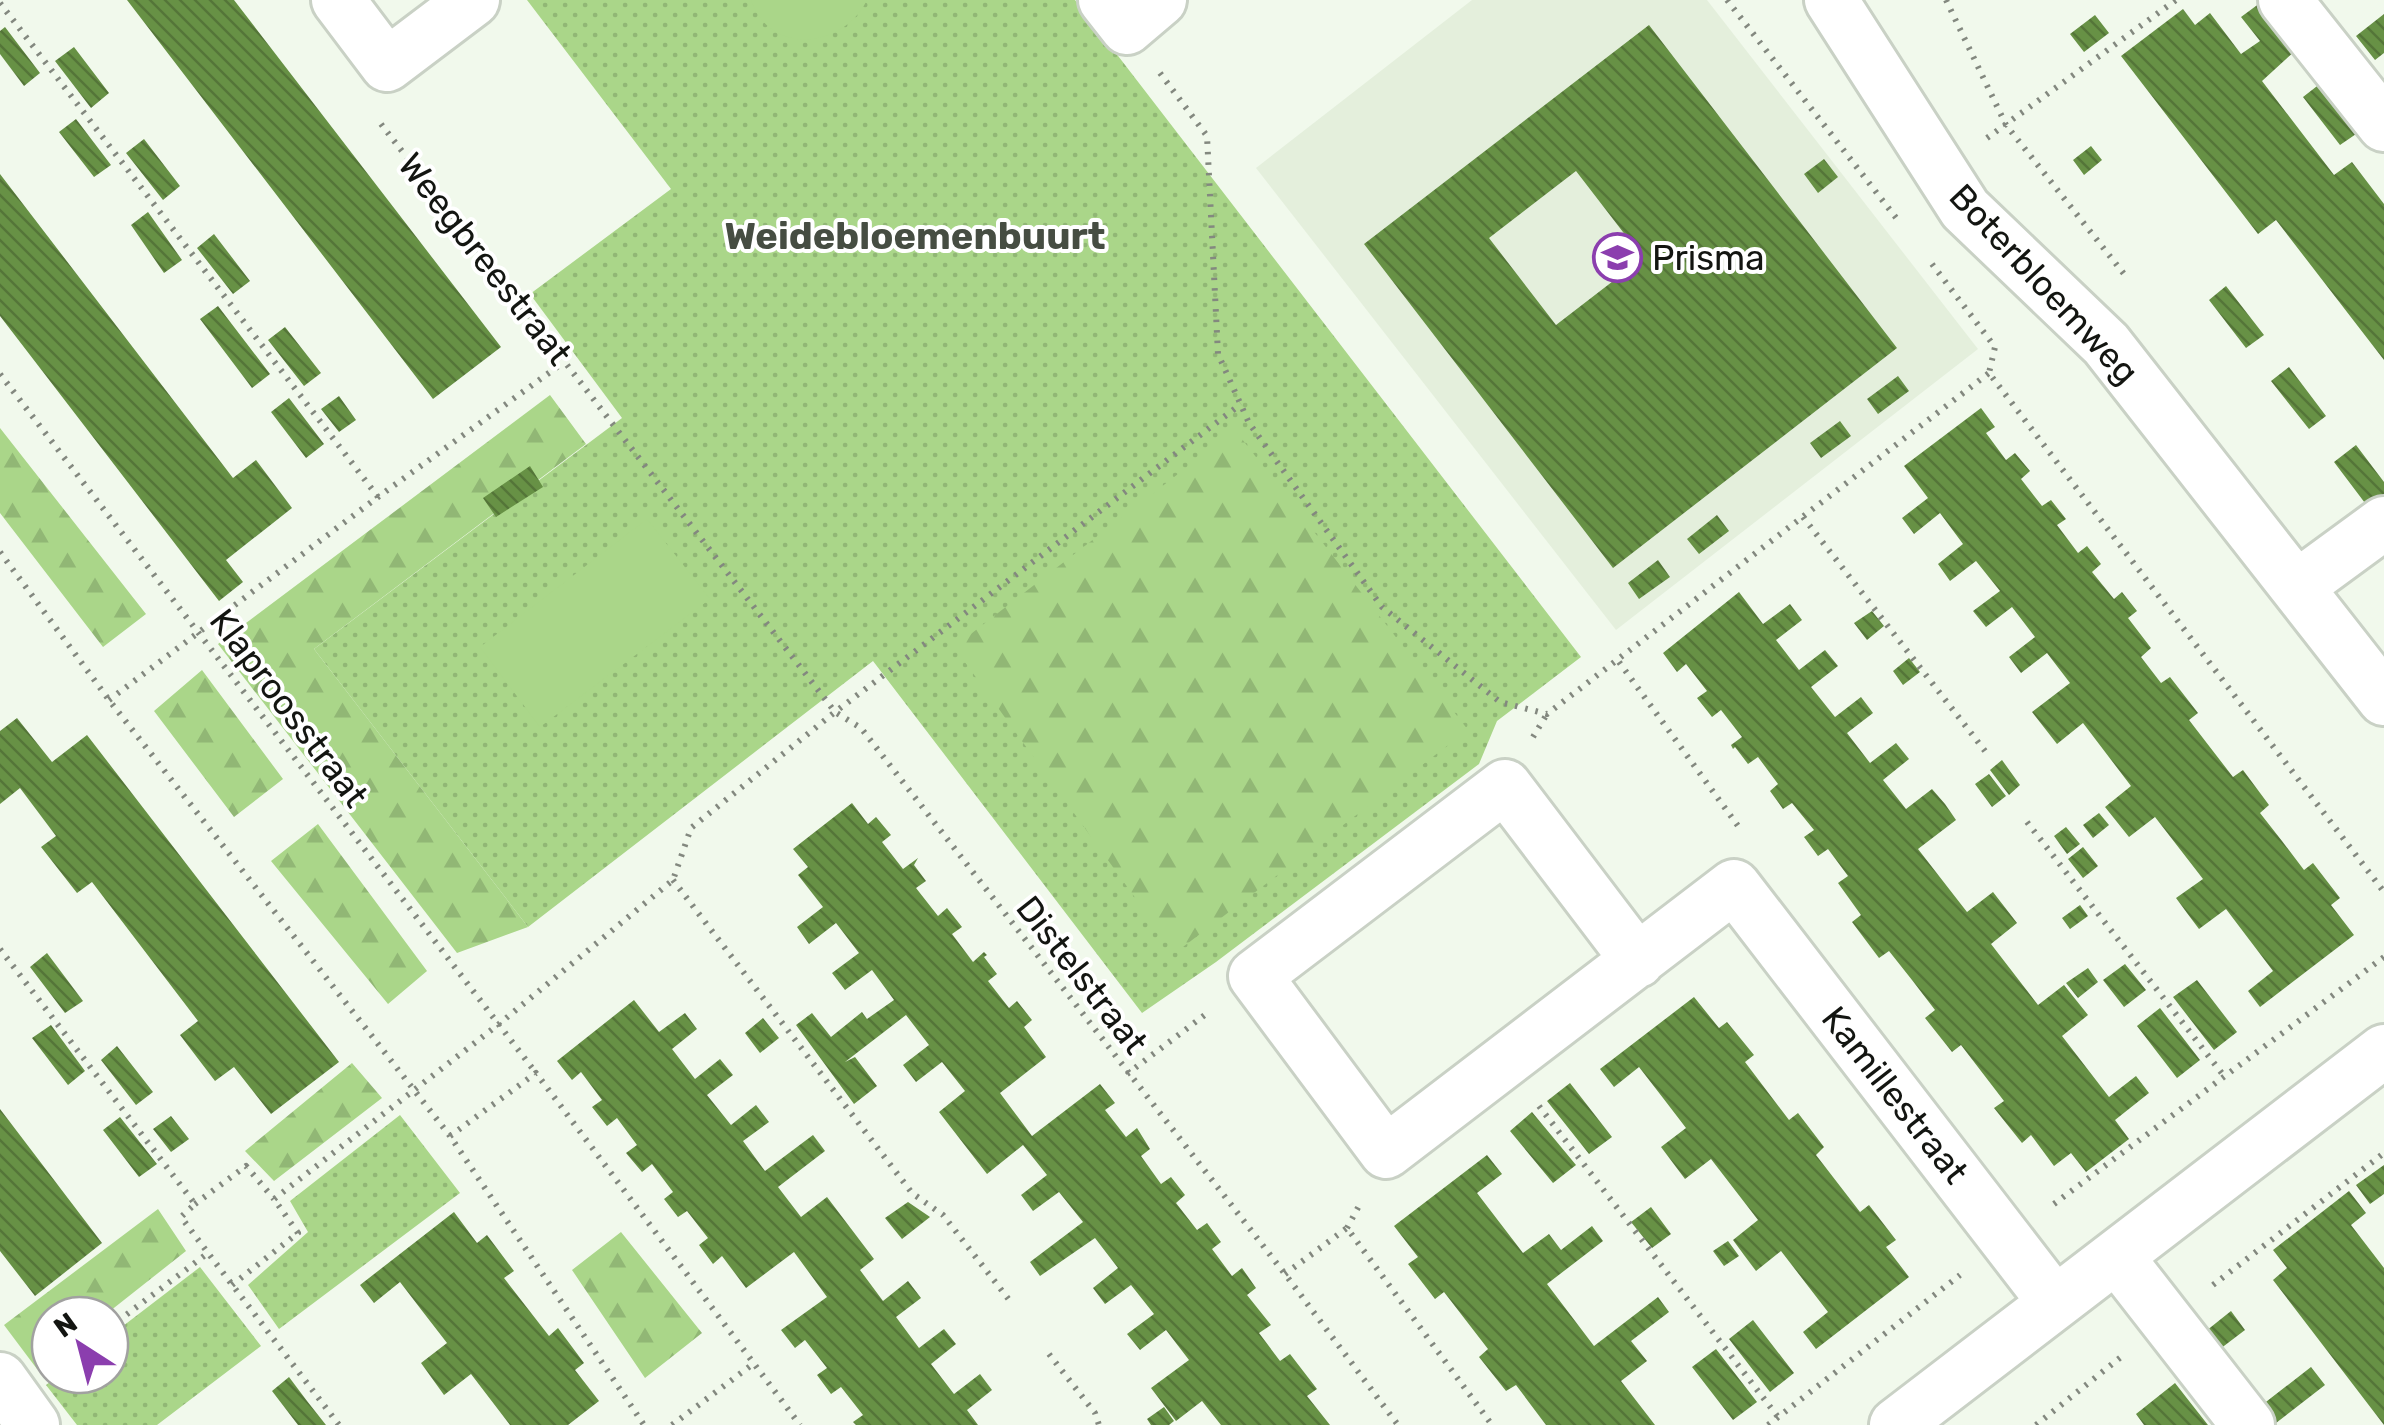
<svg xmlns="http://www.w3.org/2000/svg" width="2384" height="1425" viewBox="0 0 2384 1425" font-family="Rubik,sans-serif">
<defs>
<pattern id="grass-dots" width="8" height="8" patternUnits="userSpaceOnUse" patternTransform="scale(2.5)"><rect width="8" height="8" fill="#aad689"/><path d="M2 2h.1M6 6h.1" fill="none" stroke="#91b775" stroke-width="1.8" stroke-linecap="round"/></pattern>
<pattern id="forest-firs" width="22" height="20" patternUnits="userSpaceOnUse" patternTransform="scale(2.5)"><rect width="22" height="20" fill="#aad689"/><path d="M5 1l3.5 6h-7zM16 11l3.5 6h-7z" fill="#91b775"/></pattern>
<pattern id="building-back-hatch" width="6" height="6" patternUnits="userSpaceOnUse" patternTransform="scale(2.5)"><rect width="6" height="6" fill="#679145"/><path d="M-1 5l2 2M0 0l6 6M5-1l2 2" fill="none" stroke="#547538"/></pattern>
</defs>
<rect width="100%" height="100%" fill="#f1f9ec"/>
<path fill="#e4efdc" d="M1472,0H1707L1978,349L1616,630L1256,168Z"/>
<path fill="url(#grass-dots)" d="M527,0H1075L1581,657L1497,721L1479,764L1216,962L1142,1013L873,661L528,927L314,649L622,418L530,294L671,189Z
M400,1115L460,1193L279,1329L248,1285L308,1232L290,1201Z
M200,1267L261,1346L157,1425H77L46,1385L59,1375H110V1336Z"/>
<path fill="url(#forest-firs)" d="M550,395L586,444L314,649L528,927L457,953L218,644Z
M0,428L146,614L103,647L0,513Z
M1235,430L1468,730L1175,953L954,647Z
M202,670L283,779L234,817L154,711Z
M318,824L427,971L388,1004L271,861Z
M352,1063L382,1098L274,1181L245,1151Z
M158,1209L186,1251L105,1315H50V1359L37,1369L4,1325Z
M621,1232L702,1333L645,1378L572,1270Z"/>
<path fill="#aad689" d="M751,0H867C844,48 770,57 751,0Z
M647,519L710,599L540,727L480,647Z"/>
<path fill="url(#building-back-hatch)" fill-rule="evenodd" d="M127,0H234L501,347L433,399Z
M2260,3L2296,50L2262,81L2334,175L2352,162L2384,204V360L2276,220L2258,234L2121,56L2183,9L2195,25L2210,13L2241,54L2260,41L2241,17Z
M2384,14V53L2375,60L2356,36Z
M2095,15L2109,33L2084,52L2070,34Z
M1649,25L1897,348L1613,568L1364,244ZM1576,171L1643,258L1556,325L1489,238Z
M5,27L40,73L24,86L0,54V31Z
M74,47L109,93L91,108L55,61Z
M2321,83L2359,132L2340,145L2303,97Z
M76,119L111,165L94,177L59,132Z
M144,139L180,186L163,200L126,153Z
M2091,146L2102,160L2084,175L2073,160Z
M1824,159L1838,177L1818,193L1804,174Z
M0,174L233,478L256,460L292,508L226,560L243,582L219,601L0,316Z
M148,212L182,260L164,273L131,225Z
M214,234L250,281L233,294L197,248Z
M2226,286L2264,335L2246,348L2209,300Z
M218,306L270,374L252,388L200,319Z
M285,327L321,373L304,386L268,340Z
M2289,367L2326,416L2309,429L2271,381Z
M1898,376L1909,391L1878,414L1867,399Z
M339,396L356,420L339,432L321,409Z
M289,398L324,444L306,458L271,412Z
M1981,408L1995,427L1986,433L2006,460L2015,453L2030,471L2021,479L2042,506L2051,500L2066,519L2057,525L2078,553L2087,546L2101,564L2092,572L2114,599L2122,592L2137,611L2128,618L2151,648L2141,657L2161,683L2170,677L2198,713L2189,720L2233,777L2243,770L2269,805L2260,813L2282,841L2304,870L2313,863L2340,898L2331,905L2354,935L2260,1007L2248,991L2273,971L2226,909L2199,929L2187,913L2176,898L2203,879L2155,817L2129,837L2105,807L2131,786L2083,723L2057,744L2032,712L2070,683L2047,653L2021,673L2009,657L2035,637L2012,607L1986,627L1973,611L2000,591L1976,561L1950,581L1938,564L1963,544L1940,513L1914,534L1902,518L1928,498L1904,466Z
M1840,421L1851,436L1821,458L1810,443Z
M2356,445L2384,482V495L2368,507L2334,462Z
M530,466L543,487L496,517L483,498Z
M1717,515L1729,531L1699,554L1687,539Z
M1658,560L1670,577L1639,599L1628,583Z
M1739,592L1763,624L1790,604L1802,620L1776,640L1799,670L1825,650L1838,666L1811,687L1835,717L1861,697L1873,713L1847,733L1870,763L1896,743L1909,759L1883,780L1906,809L1932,789L1945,804L1956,820L1918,849L1967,912L1993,892L2017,923L1991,944L2038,1005L2064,985L2088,1015L2062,1036L2109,1097L2136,1076L2149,1093L2115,1120L2129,1139L2086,1172L2071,1153L2054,1166L2031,1135L2022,1143L1994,1108L2004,1101L1961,1045L1952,1052L1925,1018L1935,1010L1912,980L1889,951L1879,958L1852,922L1861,915L1838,883L1848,876L1828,849L1818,856L1804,837L1814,830L1792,803L1783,809L1770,791L1778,784L1758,757L1748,764L1735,747L1733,749L1731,745L1742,737L1721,710L1712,717L1697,698L1707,691L1686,664L1677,672L1663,653Z
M1872,611L1884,626L1867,640L1854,623Z
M1909,658L1920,672L1903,685L1893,671Z
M17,718L52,762L87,735L339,1062L271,1114L234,1067L215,1081L180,1035L198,1021L92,882L77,893L41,847L56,836L20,788L0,804V731Z
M2002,760L2020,785L2009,795L1990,770Z
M1989,774L2006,796L1992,807L1975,784Z
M852,803L868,824L876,817L891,835L882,842L903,869L918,858L914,865L926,881L916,888L938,916L947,908L962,927L952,934L973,962L984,952L987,955L984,957L997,974L988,981L1009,1008L1017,1001L1032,1020L1024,1027L1046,1057L1000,1093L1032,1136L1100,1084L1115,1103L1105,1110L1126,1137L1137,1128L1150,1149L1141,1156L1161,1184L1171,1177L1185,1195L1176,1203L1197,1230L1207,1223L1221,1242L1212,1249L1232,1276L1242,1268L1256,1288L1247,1295L1271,1325L1259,1333L1280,1361L1290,1354L1317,1389L1307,1396L1330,1425H1221L1202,1401L1176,1421L1151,1388L1189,1360L1166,1330L1140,1350L1127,1334L1154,1314L1131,1285L1105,1304L1093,1288L1118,1268L1095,1238L1040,1276L1030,1262L1083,1222L1059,1192L1033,1211L1021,1195L1047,1175L1023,1145L987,1174L939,1112L965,1091L942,1062L916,1082L903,1065L929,1045L906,1015L845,1062L855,1057L877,1086L854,1104L796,1025L812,1013L831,1037L862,1012L867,1019L894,1000L872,970L845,990L832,973L859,953L836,923L809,944L797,927L823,907L798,875L808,867L793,849Z
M2099,813L2109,825L2093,838L2083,825Z
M2066,827L2080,844L2067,854L2054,836Z
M2083,847L2098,866L2083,878L2068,859Z
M2080,905L2088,916L2070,929L2062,918Z
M47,953L83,1001L65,1013L30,967Z
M2125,964L2146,990L2124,1007L2103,980Z
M2088,968L2098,982L2078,998L2066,983Z
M2197,980L2237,1032L2214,1050L2173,997Z
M1694,997L1719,1028L1727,1022L1754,1055L1745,1062L1789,1120L1798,1113L1824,1147L1816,1155L1860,1212L1869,1205L1896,1240L1886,1247L1909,1277L1816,1349L1803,1332L1828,1312L1781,1251L1756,1271L1744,1255L1733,1240L1758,1220L1711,1159L1685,1179L1661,1147L1686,1128L1663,1098L1639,1067L1614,1087L1600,1069Z
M634,1000L659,1032L685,1013L697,1029L672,1049L695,1079L720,1059L733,1075L707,1095L731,1125L756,1105L769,1122L743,1141L765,1171L813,1135L825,1151L778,1187L801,1217L827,1197L874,1259L860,1270L883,1301L908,1281L921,1298L896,1317L919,1348L944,1329L956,1344L931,1364L954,1394L980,1374L992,1390L967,1410L978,1425H856L853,1422L863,1415L841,1387L831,1394L817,1375L827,1368L805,1340L795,1348L781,1330L827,1297L794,1252L746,1288L722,1256L713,1264L699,1245L708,1238L687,1211L678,1217L664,1199L673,1192L652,1164L642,1172L626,1153L637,1145L617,1118L607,1126L592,1107L602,1100L581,1072L572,1080L557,1061Z
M2160,1008L2200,1060L2177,1078L2137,1026Z
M763,1018L779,1038L760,1053L745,1033Z
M51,1025L85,1071L68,1085L32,1038Z
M117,1046L153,1092L136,1105L101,1060Z
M1570,1083L1612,1137L1589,1154L1547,1101Z
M0,1109L102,1243L35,1296L0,1251Z
M1532,1112L1576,1165L1553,1183L1510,1131Z
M171,1116L189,1139L171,1152L153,1129Z
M120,1117L157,1164L139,1177L103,1130Z
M1487,1155L1502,1174L1477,1193L1523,1253L1549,1234L1561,1250L1592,1226L1603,1241L1547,1284L1594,1346L1658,1297L1669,1312L1631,1341L1647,1361L1621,1381L1655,1425H1546L1516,1385L1506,1391L1479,1357L1488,1349L1444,1292L1435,1299L1408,1264L1418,1257L1394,1226Z
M2384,1165V1194L2370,1204L2356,1185Z
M2349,1191L2366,1213L2351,1225L2384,1268V1425L2273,1280L2287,1268L2273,1250Z
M908,1202L930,1217L902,1239L885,1218Z
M1651,1207L1671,1234L1652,1248L1631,1222Z
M454,1212L477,1243L487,1235L514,1271L504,1278L549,1336L558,1328L584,1363L575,1370L599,1401L568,1425H510L471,1374L444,1395L421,1363L447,1343L423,1312L400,1282L374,1303L360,1285Z
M1728,1241L1739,1256L1724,1266L1713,1251Z
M2231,1311L2245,1330L2220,1349L2206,1331Z
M1753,1320L1794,1373L1770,1392L1729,1339Z
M1716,1349L1757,1402L1733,1420L1692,1367Z
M2311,1367L2325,1385L2276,1423L2262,1405Z
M289,1377L307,1401L326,1425H298L272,1391Z
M2175,1383L2193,1406L2208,1425H2144L2136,1414Z
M1164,1407L1174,1421L1169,1425H1151L1147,1419Z"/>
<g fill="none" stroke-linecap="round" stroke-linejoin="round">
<defs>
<path id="street" d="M338,0L387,65L473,0
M1105,0L1127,28L1160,0
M1831,0L1965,209L2106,344L2384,699
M2285,0L2384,125
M2298,586L2384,523
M1638,961L1505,786L1255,976L1386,1152L1734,886L2055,1303
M2117,1257L2248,1425
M0,1379L33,1425
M1896,1425L2384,1051"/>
</defs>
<use href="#street" stroke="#c9d1c5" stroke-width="58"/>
<path stroke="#83887f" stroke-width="6" stroke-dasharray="2.5 8" stroke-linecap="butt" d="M1727,0L1897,219
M1946,0L2006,125L2124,274
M0,3L378,497
M1160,73L1207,136L1218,354L1249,423L1382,607L1500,702L1547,714L1989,373
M381,124L835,712L861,728L1285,1274L1398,1425
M1987,138L2176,0
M1932,264L1995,347L1989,373L2384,892
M0,374L536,1073
M1803,517L1985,751
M0,552L109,700L450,1136L644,1425
M1619,662L1741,830
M109,700L378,497L564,362
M1533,737L1547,714
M2027,822L2224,1076
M673,880L912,1193L943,1215L1010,1301
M0,949L195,1204L181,1217L208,1253
M1127,1074L1210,1011
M1539,1106L1778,1417
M450,1136L536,1073L800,1425
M195,1204L246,1166L274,1199
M2054,1204L2384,957
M1347,1228L1361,1202
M1285,1274L1347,1228L1492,1425
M232,1285L298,1233L274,1199L499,1024L673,880L691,828L835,712L1241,404
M2213,1285L2384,1153
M110,1327L208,1253L339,1425
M1049,1354L1095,1413L1099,1425
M672,1425L753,1364
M1768,1425L1960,1275
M2036,1425L2121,1357"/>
<use href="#street" stroke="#fff" stroke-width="52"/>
</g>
<defs>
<symbol id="school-ring" viewBox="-11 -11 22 22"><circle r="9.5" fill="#fff" stroke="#8b3eae" stroke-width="1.5"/><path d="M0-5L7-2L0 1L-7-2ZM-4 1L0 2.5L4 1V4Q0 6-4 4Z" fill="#8b3eae"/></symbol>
</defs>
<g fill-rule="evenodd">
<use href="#school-ring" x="1590" y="230" width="55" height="55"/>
</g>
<g text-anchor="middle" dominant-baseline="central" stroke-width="8" stroke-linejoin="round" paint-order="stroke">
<g font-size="35" fill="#131511" stroke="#fff" text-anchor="start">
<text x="1652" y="258">Prisma</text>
</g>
<g font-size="35" fill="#131511" stroke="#fff">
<text transform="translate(485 259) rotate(52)">Weegbreestraat</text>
<text transform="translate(2044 284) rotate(47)">Boterbloemweg</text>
<text transform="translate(289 708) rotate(53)">Klaproosstraat</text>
<text transform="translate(1082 975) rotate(52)">Distelstraat</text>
<text transform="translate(1895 1095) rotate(52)">Kamillestraat</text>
</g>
<g font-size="38" font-weight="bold" fill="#464d42" stroke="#fff">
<text x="915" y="236">Weidebloemenbuurt</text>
</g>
</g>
<g transform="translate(80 1345) rotate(324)"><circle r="48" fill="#ffffff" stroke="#a1a1a0" stroke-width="2.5"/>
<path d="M0-8L18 38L0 25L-18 38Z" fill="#8b3eae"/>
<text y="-15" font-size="28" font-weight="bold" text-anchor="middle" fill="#131511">N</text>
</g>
</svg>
